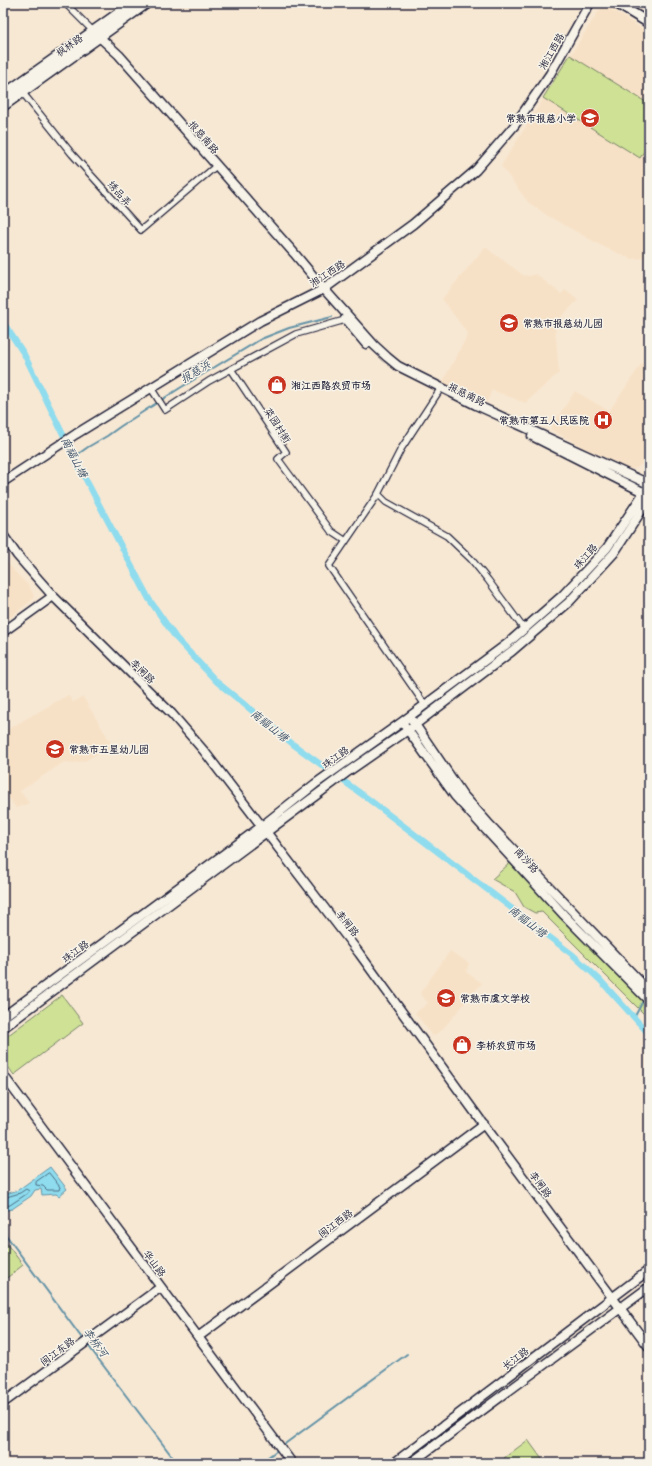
<svg xmlns="http://www.w3.org/2000/svg" width="652" height="1466" viewBox="0 0 652 1466" font-family="Mali,'LXGW WenKai TC',sans-serif">
<rect width="100%" height="100%" fill="#f7e8d4"/>
<filter id="ink" filterUnits="userSpaceOnUse"><feTurbulence type="fractalNoise" baseFrequency=".025" numOctaves="2"/><feDisplacementMap in="SourceGraphic" scale="8" xChannelSelector="R" yChannelSelector="G"/><feConvolveMatrix kernelMatrix="1 2 1 2 8 2 1 2 1" color-interpolation-filters="sRGB"/></filter>
<g filter="url(#ink)">
<path fill="#f7e1c6" d="M603,4L649,33V252L644,258L631,259L602,246L548,216L528,202L501,166Z
M485,247L523,275L529,276L536,274L561,294L565,290L578,300L559,319L555,326L559,373L525,403L492,390L487,402L442,383L468,334L442,299Z
M642,363L649,367V456L645,462L635,469L625,468L615,462L584,448L550,429L575,391L609,411Z
M3,557L16,573L29,586L34,596L32,600L3,623Z
M68,695L73,702L83,697L113,746L84,761L75,763L64,762L20,791L29,803L16,808L3,789V732Z
M450,951L469,963L466,972L482,983L442,1030L433,1036L415,1013L428,1003L420,993Z"/>
<path fill="#cee195" stroke="#788268" d="M570,55L649,104V143L640,158L543,98Z
M510,863L649,1008V1019L542,912L535,913L524,907L515,892L492,879Z
M62,995L83,1023L14,1075C4,1062 0,1051 7,1036Z
M3,1239L23,1265L3,1281Z
M528,1440L544,1462L507,1463L504,1458Z"/>
<path fill="#8edcee" stroke="#6392a6" d="M50,1167L67,1189L59,1196L56,1194L42,1195L41,1189L35,1190L31,1196L12,1209L3,1211V1195L18,1190Z"/>
<g fill="none" stroke-linecap="round" stroke-linejoin="round">
<path stroke="#4d6c83" stroke-width="1" d="M49,1173L60,1187L59,1190H47L43,1186L36,1185V1182Z
M3,1198L20,1193L26,1189L29,1191L28,1193L10,1205L3,1207"/>
<path stroke="#6392a6" stroke-width="2" d="M74,457L88,447L107,436L121,426L180,388L261,339L289,328L332,317
M634,1018L644,999
M3,1231L84,1341
M87,1344L177,1463
M282,1446L407,1354
M260,1463L279,1449"/>
<path stroke="#8edcee" stroke-width="6" d="M3,322L24,354L74,457L149,599L176,638L217,682L294,745L367,798L573,955L600,980L649,1034"/>
<defs>
<path id="street" d="M65,3L93,31
M22,92L72,154L141,230L216,166
M231,369L286,452L278,459L331,531L346,541
M151,388L165,410L209,381L296,334L345,320
M378,494L386,502L447,536L471,559L488,580L524,629
M425,705L329,566L378,494L401,449L439,391"/>
<path id="secondary" d="M95,33L119,55L294,253L324,289L374,345L387,357L398,366L476,405L649,484
M345,319L366,344
M532,436L649,495
M3,482L76,434L260,321L324,289L413,224L476,170L514,126L550,74L590,3
M3,535L17,555L53,596L172,714L204,751L359,953L479,1118L649,1347
M3,632L53,596
M412,720L463,795L488,823L649,991
M405,726L455,796L564,915L649,1001
M3,1017L262,826L315,784L402,722L507,644L562,596L607,548L649,485
M3,1028L346,773L408,730L512,651L569,602L614,553L649,499
M3,1075L292,1463
M198,1337L484,1124
M3,1403L161,1287
M394,1463L649,1270
M411,1463L649,1287"/>
<path id="primary" d="M616,3L649,23
M3,95L133,3
M3,106L147,3"/>
</defs>
<use href="#street" stroke="#22223b" stroke-width="8"/>
<use href="#secondary" stroke="#22223b" stroke-width="11"/>
<use href="#primary" stroke="#22223b" stroke-width="12"/>
<use href="#street" stroke="#f7f3e8" stroke-width="5.5"/>
<use href="#secondary" stroke="#f7f3e8" stroke-width="8"/>
<use href="#primary" stroke="#f7f3e8" stroke-width="9"/>
</g>
</g>
<defs>
<symbol id="school-disc" viewBox="-11 -11 22 22"><circle r="9.5" fill="#c8321e" stroke="#f7f3e8"/><path d="M0-5L7-2L0 1L-7-2ZM-4 1L0 2.5L4 1V4Q0 6-4 4Z" fill="#fff"/></symbol>
<symbol id="shop-disc" viewBox="-11 -11 22 22"><circle r="9.5" fill="#c8321e" stroke="#f7f3e8"/><path d="M-5-2.5h2.3a2.7 3.5 0 0 1 5.4 0H5L5.5 6h-11ZM-1.5-2.5h3a1.5 2.3 0 0 0-3 0Z" fill="#fff"/></symbol>
<symbol id="hospital-disc" viewBox="-11 -11 22 22"><circle r="9.5" fill="#c8321e" stroke="#f7f3e8"/><path d="M-5-5h3v3.5h4V-5h3V5h-3V1.5h-4V5h-3Z" fill="#fff"/></symbol>
</defs>
<g fill-rule="evenodd">
<use href="#school-disc" x="579" y="107" width="22" height="22"/>
<use href="#school-disc" x="498" y="312" width="22" height="22"/>
<use href="#shop-disc" x="266" y="374" width="22" height="22"/>
<use href="#hospital-disc" x="592" y="409" width="22" height="22"/>
<use href="#school-disc" x="44" y="738" width="22" height="22"/>
<use href="#school-disc" x="435" y="987" width="22" height="22"/>
<use href="#shop-disc" x="451" y="1034" width="22" height="22"/>
</g>
<g text-anchor="middle" dominant-baseline="central" stroke-width="3" stroke-linejoin="round" paint-order="stroke">
<g font-size="10" fill="#22223b" stroke="#f7f3e8">
<text transform="translate(69 45) rotate(-36)">枫林路</text>
<text transform="translate(551 51) rotate(-60)">湘江西路</text>
<text transform="translate(204 137) rotate(49)">报慈南路</text>
<text transform="translate(120 193) rotate(48)">绣品弄</text>
<text transform="translate(327 273) rotate(-33)">湘江西路</text>
<text transform="translate(467 394) rotate(26)">报慈南路</text>
<text transform="translate(278 425) rotate(57)">菜园村街</text>
<text transform="translate(585 556) rotate(-48)">珠江路</text>
<text transform="translate(143 671) rotate(45)">李闸路</text>
<text transform="translate(335 757) rotate(-36)">珠江路</text>
<text transform="translate(527 860) rotate(47)">南沙路</text>
<text transform="translate(348 923) rotate(52)">李闸路</text>
<text transform="translate(75 951) rotate(-36)">珠江路</text>
<text transform="translate(541 1184) rotate(53)">李闸路</text>
<text transform="translate(335 1223) rotate(-37)">闽江西路</text>
<text transform="translate(155 1263) rotate(53)">华山路</text>
<text transform="translate(57 1351) rotate(-37)">闽江东路</text>
<text transform="translate(515 1358) rotate(-37)">长江路</text>
</g>
<g font-size="10" font-weight="bold" fill="#22223b" stroke="#f7f3e8" text-anchor="start">
<text x="576" y="118" text-anchor="end">常熟市报慈小学</text>
<text x="523" y="323">常熟市报慈幼儿园</text>
<text x="291" y="385">湘江西路农贸市场</text>
<text x="589" y="420" text-anchor="end">常熟市第五人民医院</text>
<text x="69" y="749">常熟市五星幼儿园</text>
<text x="460" y="998">常熟市虞文学校</text>
<text x="476" y="1045">李桥农贸市场</text>
</g>
<g font-size="11" font-style="italic" fill="#3d5068" stroke="#f7f3e8">
<text transform="translate(195 371) rotate(-32)">报慈浜</text>
<text transform="translate(75 457) rotate(63)">南福山塘</text>
<text transform="translate(270 725) rotate(39)">南福山塘</text>
<text transform="translate(528 921) rotate(37)">南福山塘</text>
<text transform="translate(96 1342) rotate(53)">李桥河</text>
</g>
</g>
<rect width="652" height="1466" fill="none" stroke="#f7f3e8" stroke-width="16"/>
<rect x="8" y="8" width="636" height="1450" fill="none" stroke="#22223b" stroke-width="1.5" filter="url(#ink)"/>
</svg>
